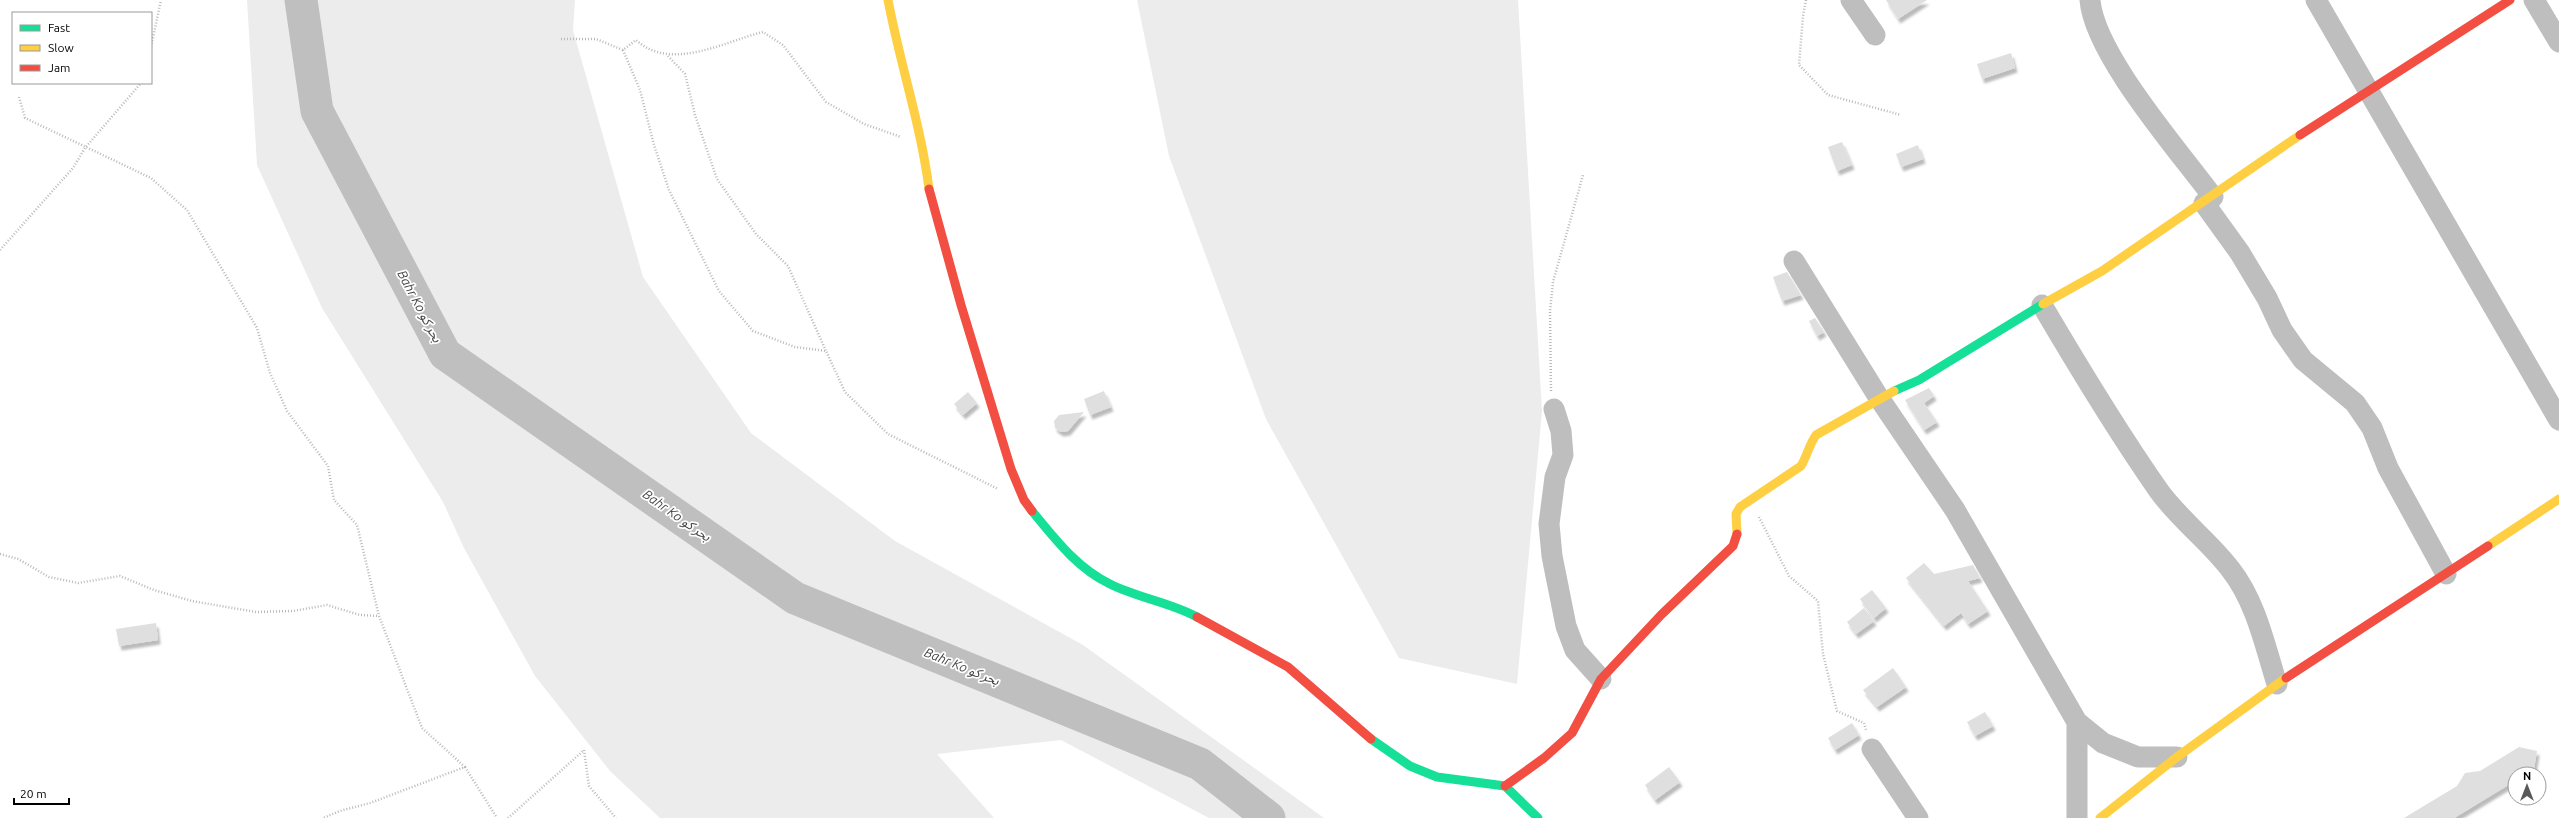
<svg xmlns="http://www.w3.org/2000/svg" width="2559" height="818" viewBox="0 0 2559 818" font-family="Ubuntu,'Noto Sans Arabic',sans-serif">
<defs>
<filter id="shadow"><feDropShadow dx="2.5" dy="4.5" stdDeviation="1" flood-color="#0004"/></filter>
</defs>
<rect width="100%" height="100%" fill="#fff"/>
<path fill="#ececec" d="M247,0H575L573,30L643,277L751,433L895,541L1083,645L1324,818H1209L1061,740L937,754L994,818H660L610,771L535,676L464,548L443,502L322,308L257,165Z
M1137,0H1518L1542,411L1517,684L1399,658L1266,419L1169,156Z"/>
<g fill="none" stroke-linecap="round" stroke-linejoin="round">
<path stroke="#bfbfbf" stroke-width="33" d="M301,0L317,111L445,354L795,598L1200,764L1269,818"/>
</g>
<path fill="#dfdfdf" filter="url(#shadow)" d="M1886,0H1927L1898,19Z
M2011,53L2015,68L1982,79L1977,64Z
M1842,142L1852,165L1837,171L1828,147Z
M1918,145L1923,159L1901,167L1896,154Z
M1787,272L1801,295L1782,301L1773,277Z
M1815,318L1824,332L1817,336L1809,321Z
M1929,388L1934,396L1924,403L1937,422L1924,430L1905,400Z
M1104,391L1111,407L1090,415L1084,399Z
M968,392L977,403L963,415L954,404Z
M1084,412L1068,431L1061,432L1055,428L1054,421L1059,415Z
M1924,563L1934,574L1973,565L1980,578L1968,581L1988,611L1968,624L1961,613L1944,626L1906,578Z
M1872,590L1886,608L1874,618L1860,599Z
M1864,608L1874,621L1856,634L1847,622Z
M156,623L158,640L119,646L116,629Z
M1893,668L1906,687L1877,707L1863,690Z
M1985,712L1993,726L1975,736L1967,722Z
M1852,723L1859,735L1835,750L1828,738Z
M2519,747L2537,751L2534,769L2526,774H2515V781L2454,818H2404L2457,786L2465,773L2480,771Z
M1669,767L1680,782L1655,800L1645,785Z"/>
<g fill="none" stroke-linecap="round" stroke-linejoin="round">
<path stroke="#b9b9b9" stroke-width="2.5" stroke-dasharray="1 2" stroke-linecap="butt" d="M1806,0L1803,16L1799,65L1828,95L1901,115
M561,39H596L623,50L636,40C671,72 723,42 763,32L783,45L826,102L864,124L901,137
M151,47L161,0
M623,50L640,90L654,145L669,190L719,291L753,331L795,347L826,351L845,392L888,434L998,489
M668,56L685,74L695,115L717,179L756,234L788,266L826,351
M19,97L25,118L151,178L187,210L257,328L270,373L287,411L328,466L334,500L357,525L379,616L422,728L465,767L370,803L340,811L323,818
M0,250L73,168L85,148L141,83
M1551,391L1550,311L1553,282L1583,175
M1759,517L1789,576L1818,601L1823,654L1837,711L1864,723L1866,730
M0,554L18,559L49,577L78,583L120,576L154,590L192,601L256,612L293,611L327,605L360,615L379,616
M584,750L589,786L616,818
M465,767L497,818
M508,818L584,750"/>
<path stroke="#bebebe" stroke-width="21" d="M1851,0L1875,35
M2090,0C2094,54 2179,151 2213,197
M2316,0L2559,420
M2534,0L2559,42
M2204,203L2240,253L2267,298L2282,330L2303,360L2355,403L2372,428L2388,468L2446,574
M1794,261L1879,398L1955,510L2077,722L2103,743L2138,757H2177
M2042,305C2079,368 2117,431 2159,491C2180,520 2210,542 2231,570C2256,602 2265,646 2277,684
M1554,409L1561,431L1563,455L1555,477L1549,524L1552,556L1566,626L1575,650L1601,679
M1872,749L1918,818
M2077,818V722"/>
<path stroke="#16e098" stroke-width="9" d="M1894,391L1919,380L2043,304
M1032,511C1055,539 1077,568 1110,584C1138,598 1169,602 1197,617
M1371,739L1410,766L1437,777L1505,786L1538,818"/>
<path stroke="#ffcf43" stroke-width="9" d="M888,0C900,64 921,125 929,189
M2043,304L2102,271L2300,135
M1737,534L1736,514L1740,507L1801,466C1807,456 1809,445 1816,435L1894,391
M2488,546L2559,499
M2100,818L2177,757L2286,678"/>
<path stroke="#f24e42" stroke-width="9" d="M2300,135L2510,0
M929,189L961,305L1011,469L1024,500L1032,511
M1197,617L1288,667L1371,739
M2286,678L2488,546
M1505,786L1544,758L1572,733L1601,679L1661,615L1733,546L1737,534"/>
</g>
<g text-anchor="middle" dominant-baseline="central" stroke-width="3.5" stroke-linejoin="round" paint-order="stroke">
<g font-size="13" font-style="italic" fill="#444" stroke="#fff">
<text transform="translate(420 306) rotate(62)">Bahr Ko بحر كو</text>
<text transform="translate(677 515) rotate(35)">Bahr Ko بحر كو</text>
<text transform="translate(962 666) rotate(22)">Bahr Ko بحر كو</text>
</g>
</g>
<rect x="12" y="12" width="140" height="72" fill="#ffffff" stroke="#999999"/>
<rect x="20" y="25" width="20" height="6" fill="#16e098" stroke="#999999"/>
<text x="48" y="32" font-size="12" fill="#000000">Fast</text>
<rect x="20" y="45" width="20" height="6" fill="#ffcf43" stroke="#999999"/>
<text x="48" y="52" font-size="12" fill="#000000">Slow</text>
<rect x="20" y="65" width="20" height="6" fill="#f24e42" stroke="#999999"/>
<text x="48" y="72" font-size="12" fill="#000000">Jam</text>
<g transform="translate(2527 786)"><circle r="19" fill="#ffffff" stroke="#999999"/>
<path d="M0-3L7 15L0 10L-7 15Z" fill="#595959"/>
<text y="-6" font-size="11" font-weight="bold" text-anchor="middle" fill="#000000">N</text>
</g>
<path d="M14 798v6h55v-6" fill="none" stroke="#000000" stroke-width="2"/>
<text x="20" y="798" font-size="12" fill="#000000" stroke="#ffffff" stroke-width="3" paint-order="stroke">20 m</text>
</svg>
